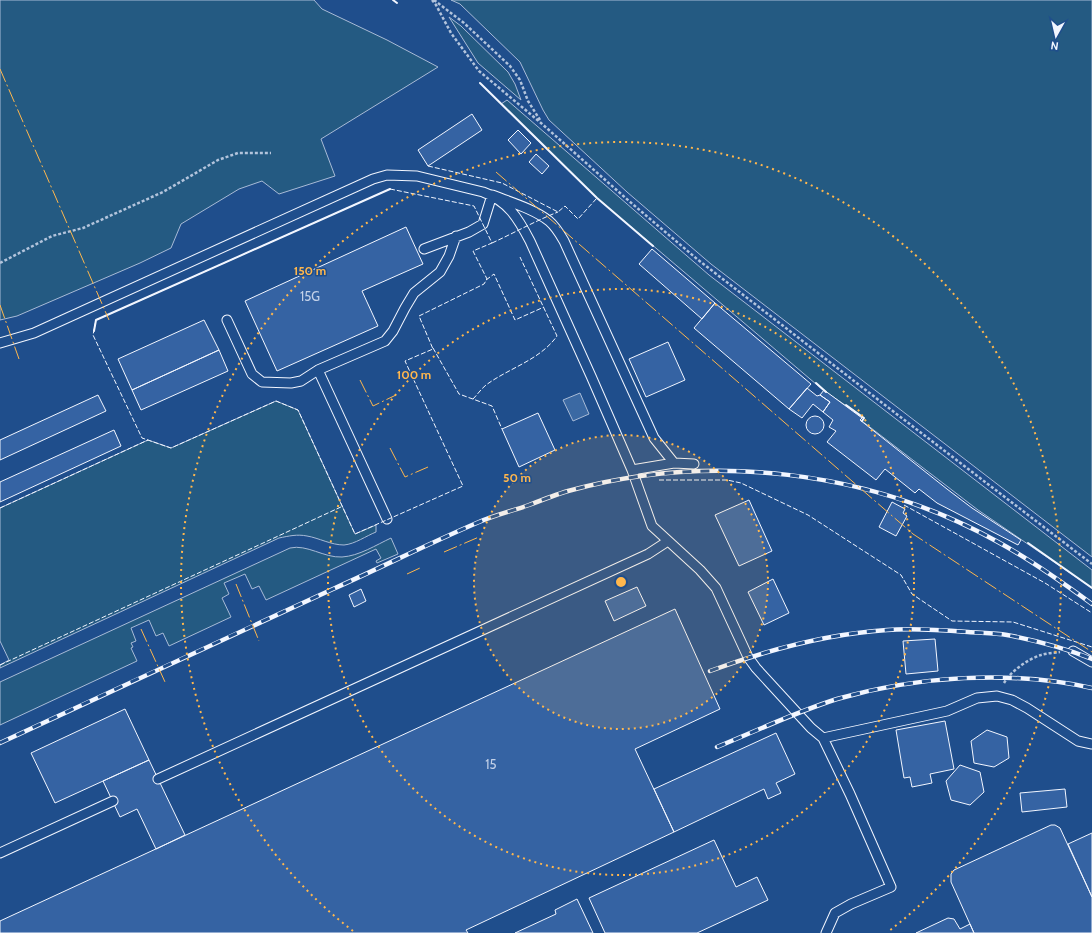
<svg xmlns="http://www.w3.org/2000/svg" width="1092" height="933" viewBox="0 0 1092 933" font-family="Cabin,sans-serif">
<rect width="100%" height="100%" fill="#1f4e8c"/>
<path fill="#245a82" stroke="#a8bbd7" d="M0,0H314L322,9L387,40L438,67L321,139L335,176L279,194L262,181L239,189L181,224L171,248L140,263L17,316L0,320Z
M451,0H1092V557L711,264L627,192L549,120L543,110L520,62L460,4Z
M449,17L461,26L508,72L515,84L521,100L478,63Z
M507,100L709,275L1092,570V588L978,510L862,421L864,418L823,390L597,198L501,104Z
M276,401L298,410L355,534L376,525V532C366,536 355,544 344,545C331,545 319,538 307,536C297,534 289,536 279,538L0,668V665L9,660L0,641V508L148,440L171,448Z
M391,538L398,554L377,563L376,561L381,558L376,549L266,600L259,586L252,589L245,574L224,583L229,594L222,598L231,617L169,646L163,633L156,636L149,620L131,628L136,641L131,643L133,647L131,648L137,661L0,725V682L290,548C307,544 324,558 342,557C359,556 376,545 391,538Z"/>
<path fill="#3b69a3" stroke="#a8bbd7" d="M580,393L589,414L573,421L563,400Z"/>
<path fill="#3563a3" stroke="#f2f6ff" d="M472,114L482,130L428,166L418,150Z
M518,130L531,143L521,154L508,140Z
M536,154L549,166L542,174L529,162Z
M406,227L423,264L362,291L378,326L277,371L245,301Z
M652,249L715,303L702,319L639,264Z
M715,303L811,384L789,409L694,328Z
M204,320L219,350L132,390L118,359Z
M668,342L685,380L646,397L629,359Z
M219,350L228,371L141,410L132,390Z
M807,388L817,396L820,395L830,402L823,412L813,404L802,418L789,409Z
M824,390L862,418L860,420L947,489L972,508L1021,540L1018,545L937,503L919,489L915,493L885,469L876,480L827,442L836,431L829,427L833,420L823,412L830,402L820,395Z
M98,395L106,411L0,460V440Z
M538,413L555,450L519,467L502,429Z
M806 425a9 9 0 1 1 18 0a9 9 0 1 1-18 0Z
M114,430L121,446L0,502V482Z
M749,500L772,551L739,566L715,515Z
M892,502L905,509L903,513L907,516L896,536L879,527Z
M773,579L789,613L764,625L748,592Z
M637,587L646,606L614,621L605,601Z
M361,589L366,601L354,607L349,595Z
M675,609L720,709L635,749L674,832L466,930L468,933H0V921Z
M935,639L938,671L906,674L903,641Z
M125,709L149,760L55,803L31,753Z
M945,721L954,769L930,774L932,783L912,787L910,777L904,778L896,730Z
M987,730L1007,737L1009,758L994,767L974,763L971,741Z
M776,733L795,774L776,783L781,793L768,799L764,789L674,832L654,789Z
M149,760L185,835L156,849L137,809L120,817L103,781Z
M960,765L980,772L984,792L970,805L951,800L946,781Z
M1065,789L1067,807L1022,812L1020,793Z
M1051,825H1055L1060,828L1092,897V933H974L951,882V874L954,870Z
M1092,833V897L1068,844Z
M714,840L736,887L757,877L768,900L697,933H605L589,898Z
M577,899L593,933H515L556,914L555,910Z
M948,918L954,919L960,929L970,924L974,933H916Z"/>
<g fill="none" stroke-linecap="round" stroke-linejoin="round">
<defs>
<path id="lane" d="M424,249L469,232L483,224L492,195C510,202 534,209 549,221C555,226 560,234 564,241L654,438L674,463
M227,320L252,374L262,382L291,383L301,381L318,370L385,341L393,331L405,308L414,293L440,272L449,256L456,236
M0,343L34,333L373,179L387,175L417,176L483,192C508,201 518,218 530,241L591,376L632,470L652,526L700,570L716,588L748,657L756,668L811,728L823,738L850,794L891,887L851,904L835,913L826,933
M318,370L387,519
M632,470L674,463L694,464
M1073,651L1092,662
M823,738L947,711L977,698L997,696L1012,700L1027,708L1078,741L1092,744
M158,779L648,554L668,541
M0,853L113,801"/>
</defs>
<use href="#lane" stroke="#f2f6ff" stroke-width="11"/>
<path stroke="#b3c4dc" stroke-width="2.5" stroke-dasharray="3 2" stroke-linecap="butt" d="M432,0L436,5L451,33L479,71L541,123L629,201L697,259L894,412L1092,564
M434,0L464,23L510,66L520,80L528,101L540,120
M0,263L52,236L83,228L163,192L218,160L238,153H271
M1004,683C1011,671 1028,659 1041,655C1047,653 1054,653 1060,652"/>
<use href="#lane" stroke="#1f4e8c" stroke-width="9"/>
<defs>
<path id="rail" d="M710,671C767,650 826,634 887,630C914,628 941,630 968,632C981,633 995,633 1007,635C1034,640 1067,649 1092,659
M0,743C111,691 222,640 333,589C382,567 430,543 479,522C495,515 512,511 529,505C542,500 555,495 568,491C710,452 869,470 998,542C1031,560 1062,582 1092,604
M717,747C756,731 796,712 837,699C918,676 1010,670 1092,688"/>
</defs>
<use href="#rail" stroke="#f2f6ff" stroke-width="4.5"/>
<use href="#rail" stroke="#1f4e8c" stroke-width="3" stroke-dasharray="9" stroke-linecap="butt"/>
<path stroke="#f2f6ff" stroke-width="1" stroke-dasharray="5 2" stroke-linecap="butt" d="M428,166L502,183L558,212L565,206L578,219L597,198
M390,189L474,206L492,243L473,251L487,279L484,284L419,316L433,349L405,361L463,486L355,534L298,410L276,401L171,448L142,438L93,335L96,320Z
M492,243C514,233 535,221 558,212
M486,280L494,274L515,320L544,307
M433,348L459,394L492,406L502,429
M473,399C477,395 481,389 486,385C509,368 540,360 557,336L520,257
M659,480H727L741,483L808,515L901,575L912,594L952,621L1013,622L1092,647
M904,505L1045,583L1092,613
M0,508L148,440
M0,665L343,506"/>
<path stroke="#f2f6ff" stroke-width="2" d="M393,0L397,3
M480,83L597,198L653,246
M94,331L96,320L390,189
M816,383L826,392
M846,405L864,418L862,421
M1028,543L1092,588"/>
<path stroke="#ffb74d" stroke-width="1" stroke-dasharray="14 3 2 3" stroke-linecap="butt" d="M0,69L109,320
M496,172L913,534L1092,652
M0,305L19,359
M360,380L373,406L396,395
M390,448L405,477L428,467
M444,552L479,537
M407,574L420,568
M236,584L259,641
M141,629L165,682"/>
</g>
<circle cx="621" cy="582" r="147" fill="#ffb74d" fill-opacity=".12"/>
<g fill="none" stroke="#ffb74d" stroke-width="2" stroke-dasharray="2 4">
<circle cx="621" cy="582" r="147"/>
<circle cx="621" cy="582" r="293"/>
<path d="M353 931A440 440 0 1 1 889 931"/>
</g>
<g text-anchor="middle" dominant-baseline="central" stroke-width="3" stroke-linejoin="round" paint-order="stroke">
<g font-size="13" fill="#c3d1e8">
<text x="310" y="296">15G</text>
<text x="491" y="764">15</text>
</g>
</g>
<circle cx="621" cy="582" r="6" fill="#ffb74d" stroke="#1f4e8c" stroke-width="2"/>
<g font-size="12" text-anchor="middle" font-weight="bold" fill="#ffb74d" stroke="#1f4e8c" stroke-width="3" stroke-linejoin="round" paint-order="stroke">
<text x="310" y="275">150 m</text>
<text x="414" y="379">100 m</text>
<text x="517" y="482">50 m</text>
</g>
<g transform="translate(1056 36) rotate(188)" stroke="#1f4e8c" stroke-width="3" paint-order="stroke">
<path d="M0-3L7 15L0 10L-7 15Z" fill="#f2f6ff"/>
<text y="-6" font-size="11" font-weight="bold" text-anchor="middle" fill="#f2f6ff">N</text>
</g>
</svg>
